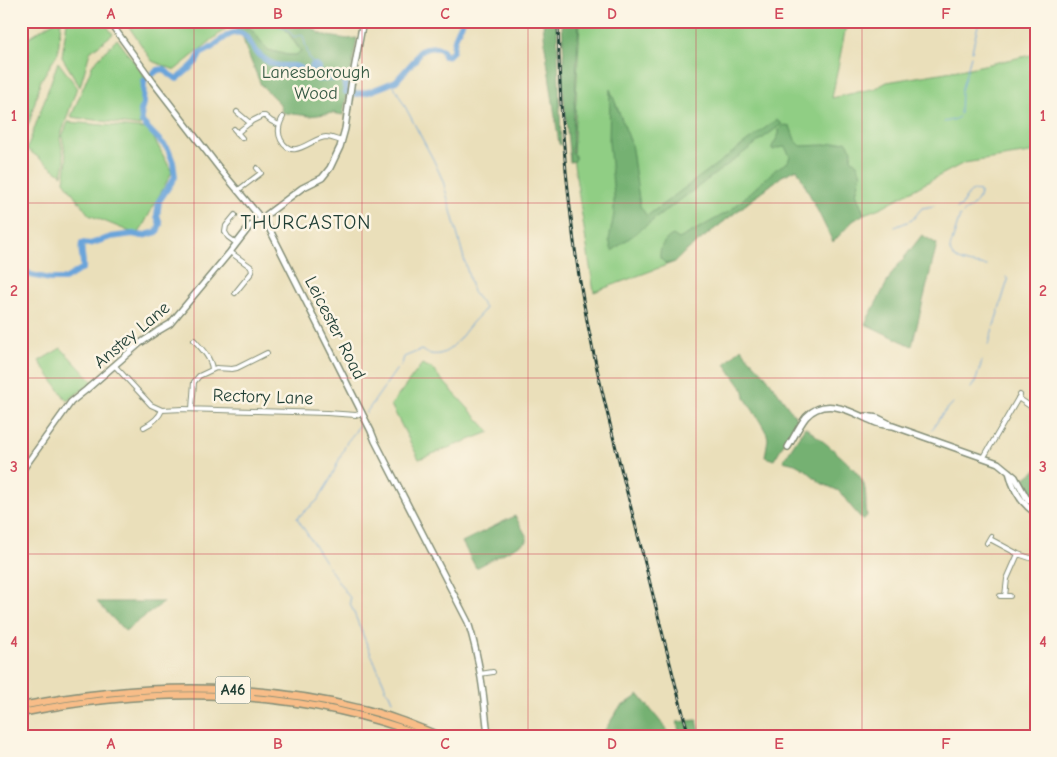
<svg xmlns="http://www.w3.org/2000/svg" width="1057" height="757" viewBox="0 0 1057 757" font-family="'Comic Neue',sans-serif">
<rect width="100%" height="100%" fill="#fcf5e5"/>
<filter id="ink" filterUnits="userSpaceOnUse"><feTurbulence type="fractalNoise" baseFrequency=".02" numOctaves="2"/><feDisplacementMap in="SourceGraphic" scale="10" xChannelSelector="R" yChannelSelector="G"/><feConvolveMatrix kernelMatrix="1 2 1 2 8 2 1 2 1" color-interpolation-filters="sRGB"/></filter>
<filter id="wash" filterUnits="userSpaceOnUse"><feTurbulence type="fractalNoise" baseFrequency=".0096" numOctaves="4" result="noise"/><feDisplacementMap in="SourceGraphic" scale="20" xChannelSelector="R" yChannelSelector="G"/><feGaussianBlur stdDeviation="1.12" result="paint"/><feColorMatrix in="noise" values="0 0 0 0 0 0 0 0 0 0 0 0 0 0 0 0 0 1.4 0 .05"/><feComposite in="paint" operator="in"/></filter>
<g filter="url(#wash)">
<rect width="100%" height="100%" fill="#eadfba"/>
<path fill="#90ce84" stroke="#58865c" d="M55,21H61L58,53L41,80L30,120L21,143V42Z
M67,21H103L113,34L90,52L80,87L62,57Z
M125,21H234V22L175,70L152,61Z
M266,21H280L301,52L296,55H287L268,50L250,28L245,26Z
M580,21H847L832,98L876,88L887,82L970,68L1036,54V152L964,163L937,177L882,207L864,214L856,193L861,174L816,160L782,176L685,252L675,262L594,292L573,158Z
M117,39L144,75L141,101L140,126L71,117L93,64Z
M58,62L77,87L60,138L65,162L62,175L27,149Z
M68,122L149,129L172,172L138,235L89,215L64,181L67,160L62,137Z
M61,348L93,382L67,401L39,361Z
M422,364L431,368L490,432L419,459L391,405Z"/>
<path fill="#74b172" stroke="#4a7753" d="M280,21H303L319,33L327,36L348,39L357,38L343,115L333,113L310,116L285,113L282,112L280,104L261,85L246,49L242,34L234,27L240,24L250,28L268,50L287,55H296L301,51Z
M543,21H557L561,145L559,144L545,46Z
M562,21H579L572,152C575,155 576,157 575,161L570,162L562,79L564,60Z
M610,89L631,143L640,206L647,216L776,120L782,124L612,251L609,240L614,214V196L609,143Z
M785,125L790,126L795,140L801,146L824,145L846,141L852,150L851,159L857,164L861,174L856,193L864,214L853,221L833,242L797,169L782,176L685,252L675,262L666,264L660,258C659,248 664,239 673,235L679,239L730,211L776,169L788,162L790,156L785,147L777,148L774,150L772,149V147L779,134V129L782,126Z
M922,235L937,244L912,346L865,324L892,273Z
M741,348L748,357L766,376L798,420L774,460L765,457L768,439L767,434L761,423L745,398L744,391L725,364Z
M805,427C818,437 861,470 864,485C867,495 865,506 867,516L863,520L853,509L839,491L821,483L806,470L795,464L783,461Z
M1036,470V493L1034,494L1024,479Z
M515,516L527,537V541L476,568L462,542Z
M97,602H164L125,631Z
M639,695L672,736H601L619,708Z
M697,720L701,736H680L677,722Z"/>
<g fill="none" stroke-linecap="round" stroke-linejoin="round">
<path stroke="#6aa4da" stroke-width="1" d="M264,25C279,25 284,25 294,37L301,35L303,36L309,58L314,65
M972,51L979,21
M960,114L961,91L971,56
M944,122L953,120L959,117
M957,208L961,207C965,199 970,188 980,191C981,201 970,208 963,213
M960,216L950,248C950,264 976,264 987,266
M895,227L912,220L922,208L934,206
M988,345L1008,280L1006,277
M971,388L976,380L982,361
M366,413L396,370L402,364L404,357L421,350C446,365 458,339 472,323C476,318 482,314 485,308L473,292L443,181L434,161L392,82
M361,420L355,432L347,442L330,480L317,501L297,518L329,568L350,598V603L365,640L385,686V690L389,694L392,701
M932,430L940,417L953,403"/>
<path stroke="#6aa4da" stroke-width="6" d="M21,267L31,275L50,279H65L83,268C84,259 80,253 82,243L90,244L111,237L133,234L142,236L157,232L160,224L157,216L159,201L175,177L173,162L168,149L142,122L141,111L143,103L144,81L158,70L164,69L170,75L177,79L190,68L196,62L201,53C214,50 221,36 234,33C248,29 250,48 258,54C262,57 266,61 271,63C278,67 286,65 294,66C299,67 304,70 308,73L310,72L313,65H316L319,68V71L317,73L316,76L318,79C326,78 333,79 341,78L344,80L346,92L357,94L368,92L384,86L396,81L415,60L420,51L428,48L436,47L443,50L444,56H448L453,51C454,38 457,33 463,21"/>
</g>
</g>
<g filter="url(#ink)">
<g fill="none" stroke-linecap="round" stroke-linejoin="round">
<defs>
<path id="minor" d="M237,112L250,123
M283,117C279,124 277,132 281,140C293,162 311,138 326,137C331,137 337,140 342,141
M234,129L242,138
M237,133L252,121L262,116H265L271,121L279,125
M237,191L261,173L257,168
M235,215L226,226L225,232L228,237L236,243
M230,252L251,267L252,272L235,293
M194,340C201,348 211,358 212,369
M115,366L151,405L162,410L183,409L327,413L356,415L362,413
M1018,398L1036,410
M192,409L194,382L199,376L216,368L232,369L237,368L267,353
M144,427C152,423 159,418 162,410
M984,457L1020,395
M990,539L1018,554L1036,560
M987,543L991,536
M1000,596H1010
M1005,596L1007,579L1018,554
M480,674L493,672"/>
<path id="tertiary" d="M109,21L153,82L220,169L269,228L371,431L375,441L468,622C480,659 484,697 488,736
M865,416L878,418L888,423
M788,447C794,437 799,426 806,417C826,395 853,413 874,422C880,425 886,425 893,426L998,463L1015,477L1026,497L1036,507
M21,472L71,402L86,390L139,344L158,331L170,324L230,252L250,226L261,219L302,188L322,178L330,168L340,147L345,129L351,86L363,21
M1009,472C1013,489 1021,504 1036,513"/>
<path id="trunk" d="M21,706C132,684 248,681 358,708C386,714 413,725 440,736
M21,713C155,686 295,687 424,736"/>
</defs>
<use href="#minor" stroke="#848e77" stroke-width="6"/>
<use href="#tertiary" stroke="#848e77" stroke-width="8"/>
<use href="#trunk" stroke="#848e77" stroke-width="9"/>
<use href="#minor" stroke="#fff" stroke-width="4"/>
<use href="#tertiary" stroke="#fff" stroke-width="5"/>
<use href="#trunk" stroke="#f8bd88" stroke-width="6"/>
<defs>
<path id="rail" d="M558,21C559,87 563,152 571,217C582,319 608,417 633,516C652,589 669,663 689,736"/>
</defs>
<use href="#rail" stroke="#1f3d34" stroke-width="3"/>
<use href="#rail" stroke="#fcf5e5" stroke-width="1" stroke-dasharray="4" stroke-linecap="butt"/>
</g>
</g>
<path fill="none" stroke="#d1495b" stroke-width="1" stroke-opacity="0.55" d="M194,21V736M362,21V736M528,21V736M696,21V736M862,21V736M21,203H1036M21,378H1036M21,554H1036"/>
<g text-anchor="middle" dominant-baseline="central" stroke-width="5" stroke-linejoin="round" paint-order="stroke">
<rect fill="#fcf5e5" stroke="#617469" stroke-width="1" x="215.5" y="676.5" width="35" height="27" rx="4"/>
<g font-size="16" font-weight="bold" fill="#1f3d34">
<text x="233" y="690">A46</text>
</g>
<g font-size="18" fill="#365a44" stroke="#fcf5e5">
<text x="316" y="72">Lanesborough<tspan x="316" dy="21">Wood</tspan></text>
</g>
<g font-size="18" fill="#1f3d34" stroke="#fcf5e5">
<text transform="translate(335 328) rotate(63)">Leicester Road</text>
<text transform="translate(132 335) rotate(-40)">Anstey Lane</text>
<text transform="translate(263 397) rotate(2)">Rectory Lane</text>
</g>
<g font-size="20" letter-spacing="1" fill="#1f3d34" stroke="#fcf5e5">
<text x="306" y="222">THURCASTON</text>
</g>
</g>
<rect width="1057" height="757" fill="none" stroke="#fcf5e5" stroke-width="55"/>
<rect x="28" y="28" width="1002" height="702" fill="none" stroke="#d1495b" stroke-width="2"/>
<g font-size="16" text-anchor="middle" font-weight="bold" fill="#d1495b">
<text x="111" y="19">A</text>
<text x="278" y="19">B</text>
<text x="445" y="19">C</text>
<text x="612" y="19">D</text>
<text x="779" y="19">E</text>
<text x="946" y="19">F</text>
<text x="14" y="121">1</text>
<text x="1043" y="121">1</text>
<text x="14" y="296">2</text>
<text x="1043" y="296">2</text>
<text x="14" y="472">3</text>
<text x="1043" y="472">3</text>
<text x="14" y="647">4</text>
<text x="1043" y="647">4</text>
<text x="111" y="749">A</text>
<text x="278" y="749">B</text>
<text x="445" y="749">C</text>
<text x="612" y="749">D</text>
<text x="779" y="749">E</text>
<text x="946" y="749">F</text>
</g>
</svg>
